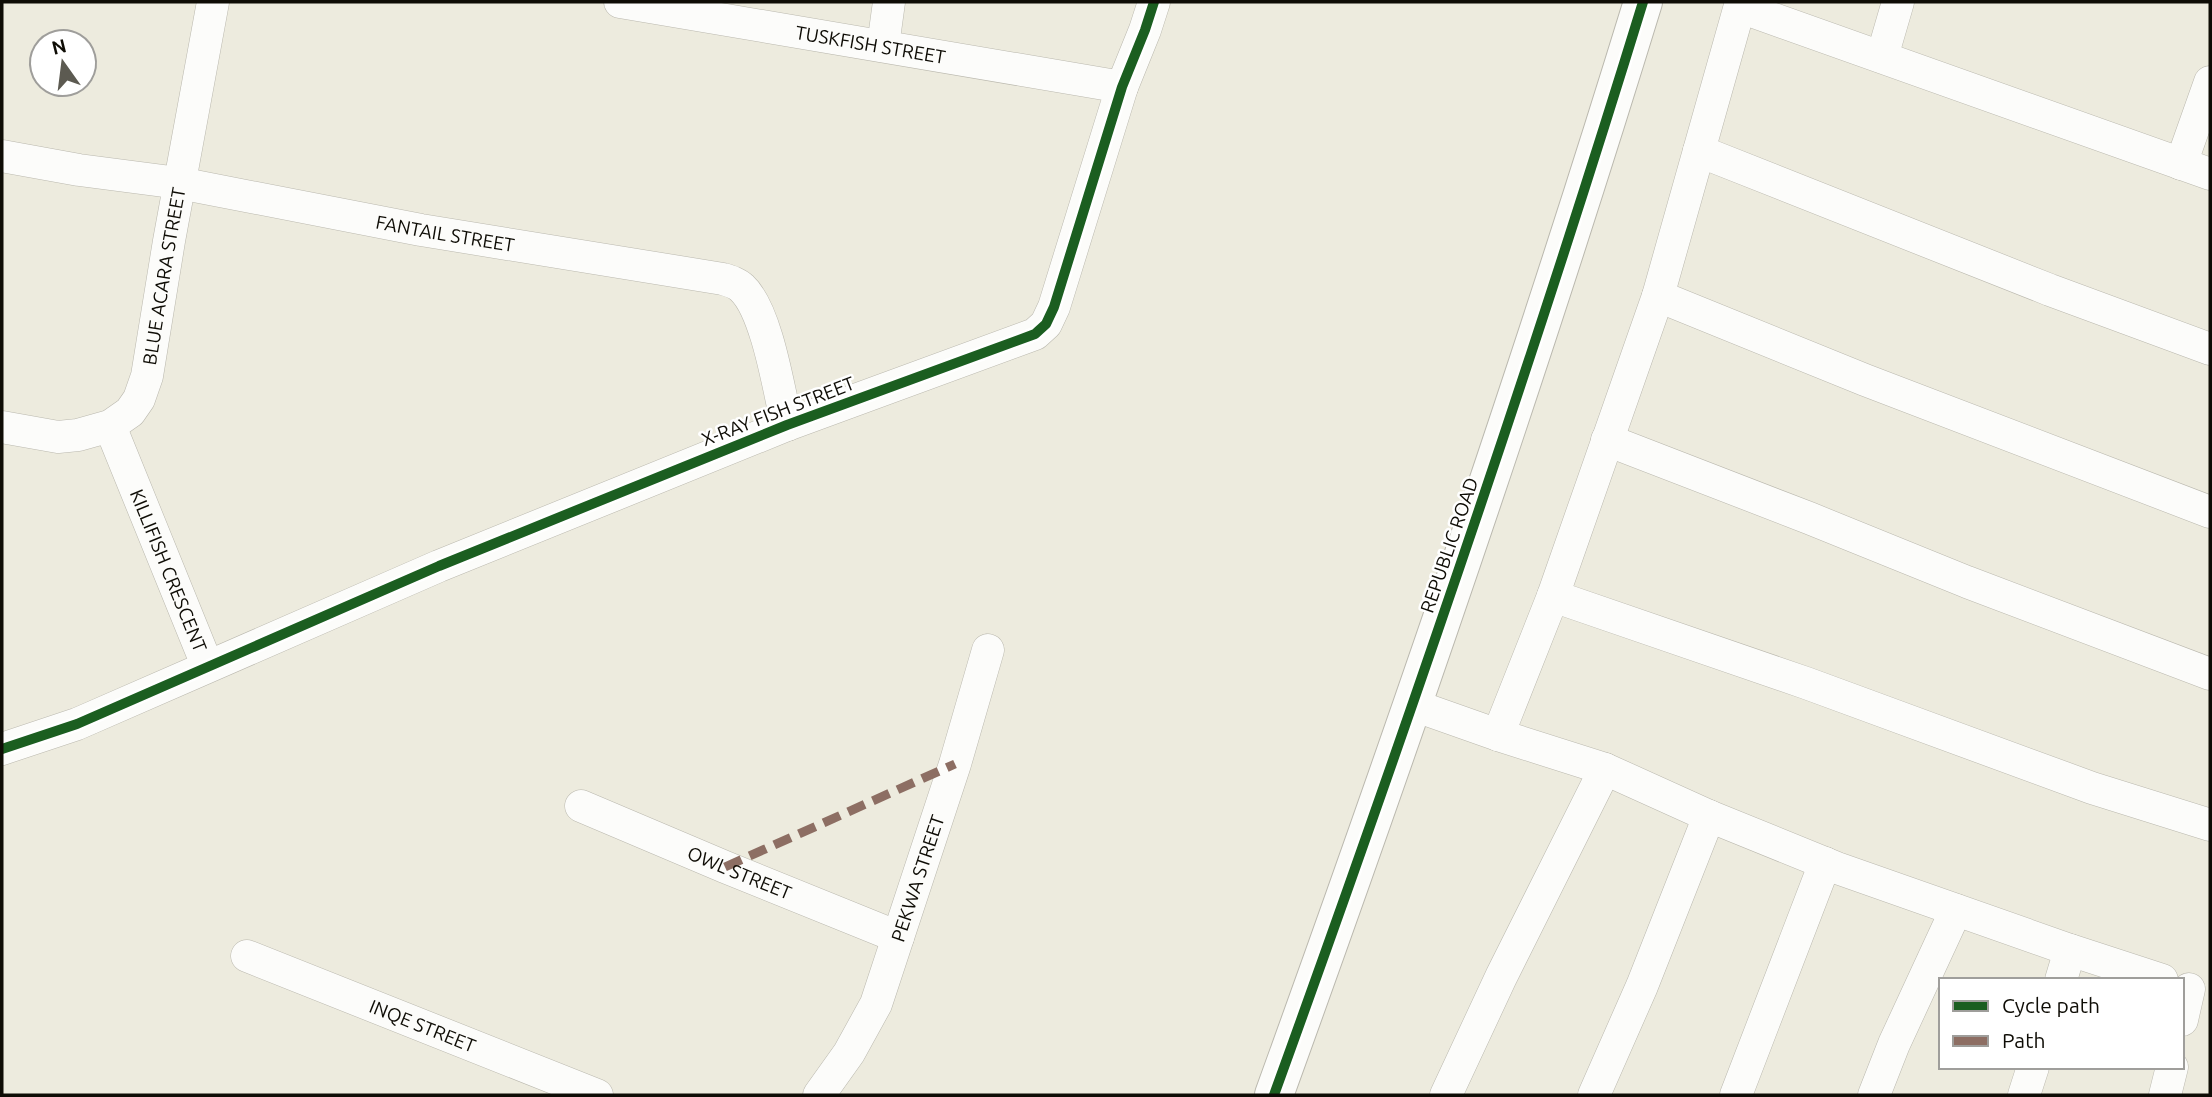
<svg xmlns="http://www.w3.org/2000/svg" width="2212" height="1097" viewBox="0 0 2212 1097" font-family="Ubuntu,sans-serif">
<rect width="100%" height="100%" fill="#edebde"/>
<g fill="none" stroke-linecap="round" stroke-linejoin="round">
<defs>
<g id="minor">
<path id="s1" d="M620,2L1122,87"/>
<path d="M1740,7L2210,174"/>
<path d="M883,46L889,2"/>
<path d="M1882,57L1898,2"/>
<path d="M1699,151L2050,290L2210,349"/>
<path id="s2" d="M2,156L79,170L179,183L421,230L723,279C730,281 737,283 742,288C767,311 779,391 787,425"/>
<path d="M2181,164L2210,82"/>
<path d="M1658,296L1865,380L2210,512"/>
<path id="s3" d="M110,426L207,665"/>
<path id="s4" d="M2,427L58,437L78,435L110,426L130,412L139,399L147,376L169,241L213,2"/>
<path d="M1607,440L1809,518L1967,582L2210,674"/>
<path d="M1553,596L1806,683L2092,788L2210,825"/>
<path d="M1413,705L1498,735L1605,769L1709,816L1837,868L2070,950L2162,980"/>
<path d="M1498,735L1553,596L1658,296L1741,2"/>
<path d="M2,749L77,724L439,566L787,425L1035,334L1046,324L1054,307L1122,87L1145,30L1154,2"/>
<path id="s5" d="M581,806L725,867L898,937"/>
<path id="s6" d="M247,956L597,1095"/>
<path d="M2061,980L2070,950"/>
<path d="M2182,1020L2189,989"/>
<path id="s7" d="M819,1095L849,1053L876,1004L955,764L988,650"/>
<path d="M1446,1095L1501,977L1605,769"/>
<path d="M1594,1095L1642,986L1709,816"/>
<path d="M1736,1095L1825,863"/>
<path d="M1874,1095L1894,1044L1956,910"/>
<path d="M2024,1095L2033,1067"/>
<path d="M2165,1095L2172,1067"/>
</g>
<path id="tertiary" d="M1274,1095C1405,733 1530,370 1643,2"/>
</defs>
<use href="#minor" stroke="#bab8ae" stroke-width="33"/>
<use href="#tertiary" stroke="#bab8ae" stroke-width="40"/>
<use href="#minor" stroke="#fcfcfa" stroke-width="32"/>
<use href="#tertiary" stroke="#fcfcfa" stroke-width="38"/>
<path stroke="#8d6e63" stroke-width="9" stroke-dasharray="18 9" stroke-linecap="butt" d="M725,867L955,764"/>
<defs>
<path id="cycleway" d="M2,749L77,724L439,566L787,425L1035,334L1046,324L1054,307L1122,87L1145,30L1154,2
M1274,1095C1405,733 1530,370 1643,2"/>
</defs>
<use href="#cycleway" stroke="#fff" stroke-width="15"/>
<use href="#cycleway" stroke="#1b5e20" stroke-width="10"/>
</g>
<g text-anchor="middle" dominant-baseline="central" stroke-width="5" stroke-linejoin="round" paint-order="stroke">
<g font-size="19" fill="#0e0c05" stroke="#fff">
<text stroke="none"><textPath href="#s1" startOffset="254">TUSKFISH STREET</textPath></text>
<text stroke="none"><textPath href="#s2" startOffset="450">FANTAIL STREET</textPath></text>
<text stroke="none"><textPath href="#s4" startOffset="276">BLUE ACARA STREET</textPath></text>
<text transform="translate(778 411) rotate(-21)">X-RAY FISH STREET</text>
<text transform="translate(1449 545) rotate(-71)">REPUBLIC ROAD</text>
<text stroke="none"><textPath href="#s3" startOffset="156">KILLIFISH CRESCENT</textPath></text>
<text stroke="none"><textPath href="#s5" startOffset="172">OWL STREET</textPath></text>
<text stroke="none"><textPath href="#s7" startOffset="240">PEKWA STREET</textPath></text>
<text stroke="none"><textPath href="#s6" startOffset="189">INQE STREET</textPath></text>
</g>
</g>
<rect width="2212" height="1097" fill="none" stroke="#0e0c05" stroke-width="7"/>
<rect x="1939" y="978" width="245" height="91" fill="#ffffff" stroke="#9f9e9b" stroke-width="2"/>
<rect x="1953" y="1001" width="35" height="10" fill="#1b5e20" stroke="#9f9e9b" stroke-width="2"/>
<text x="2002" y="1013" font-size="21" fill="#0e0c05">Cycle path</text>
<rect x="1953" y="1036" width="35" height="10" fill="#8d6e63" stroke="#9f9e9b" stroke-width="2"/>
<text x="2002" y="1048" font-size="21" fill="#0e0c05">Path</text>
<g transform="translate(63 63) rotate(346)"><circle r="33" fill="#ffffff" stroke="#9f9e9b" stroke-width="2"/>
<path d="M0-5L12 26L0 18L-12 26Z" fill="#5c5a51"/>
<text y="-10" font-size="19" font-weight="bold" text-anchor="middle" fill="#0e0c05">N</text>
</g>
</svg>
